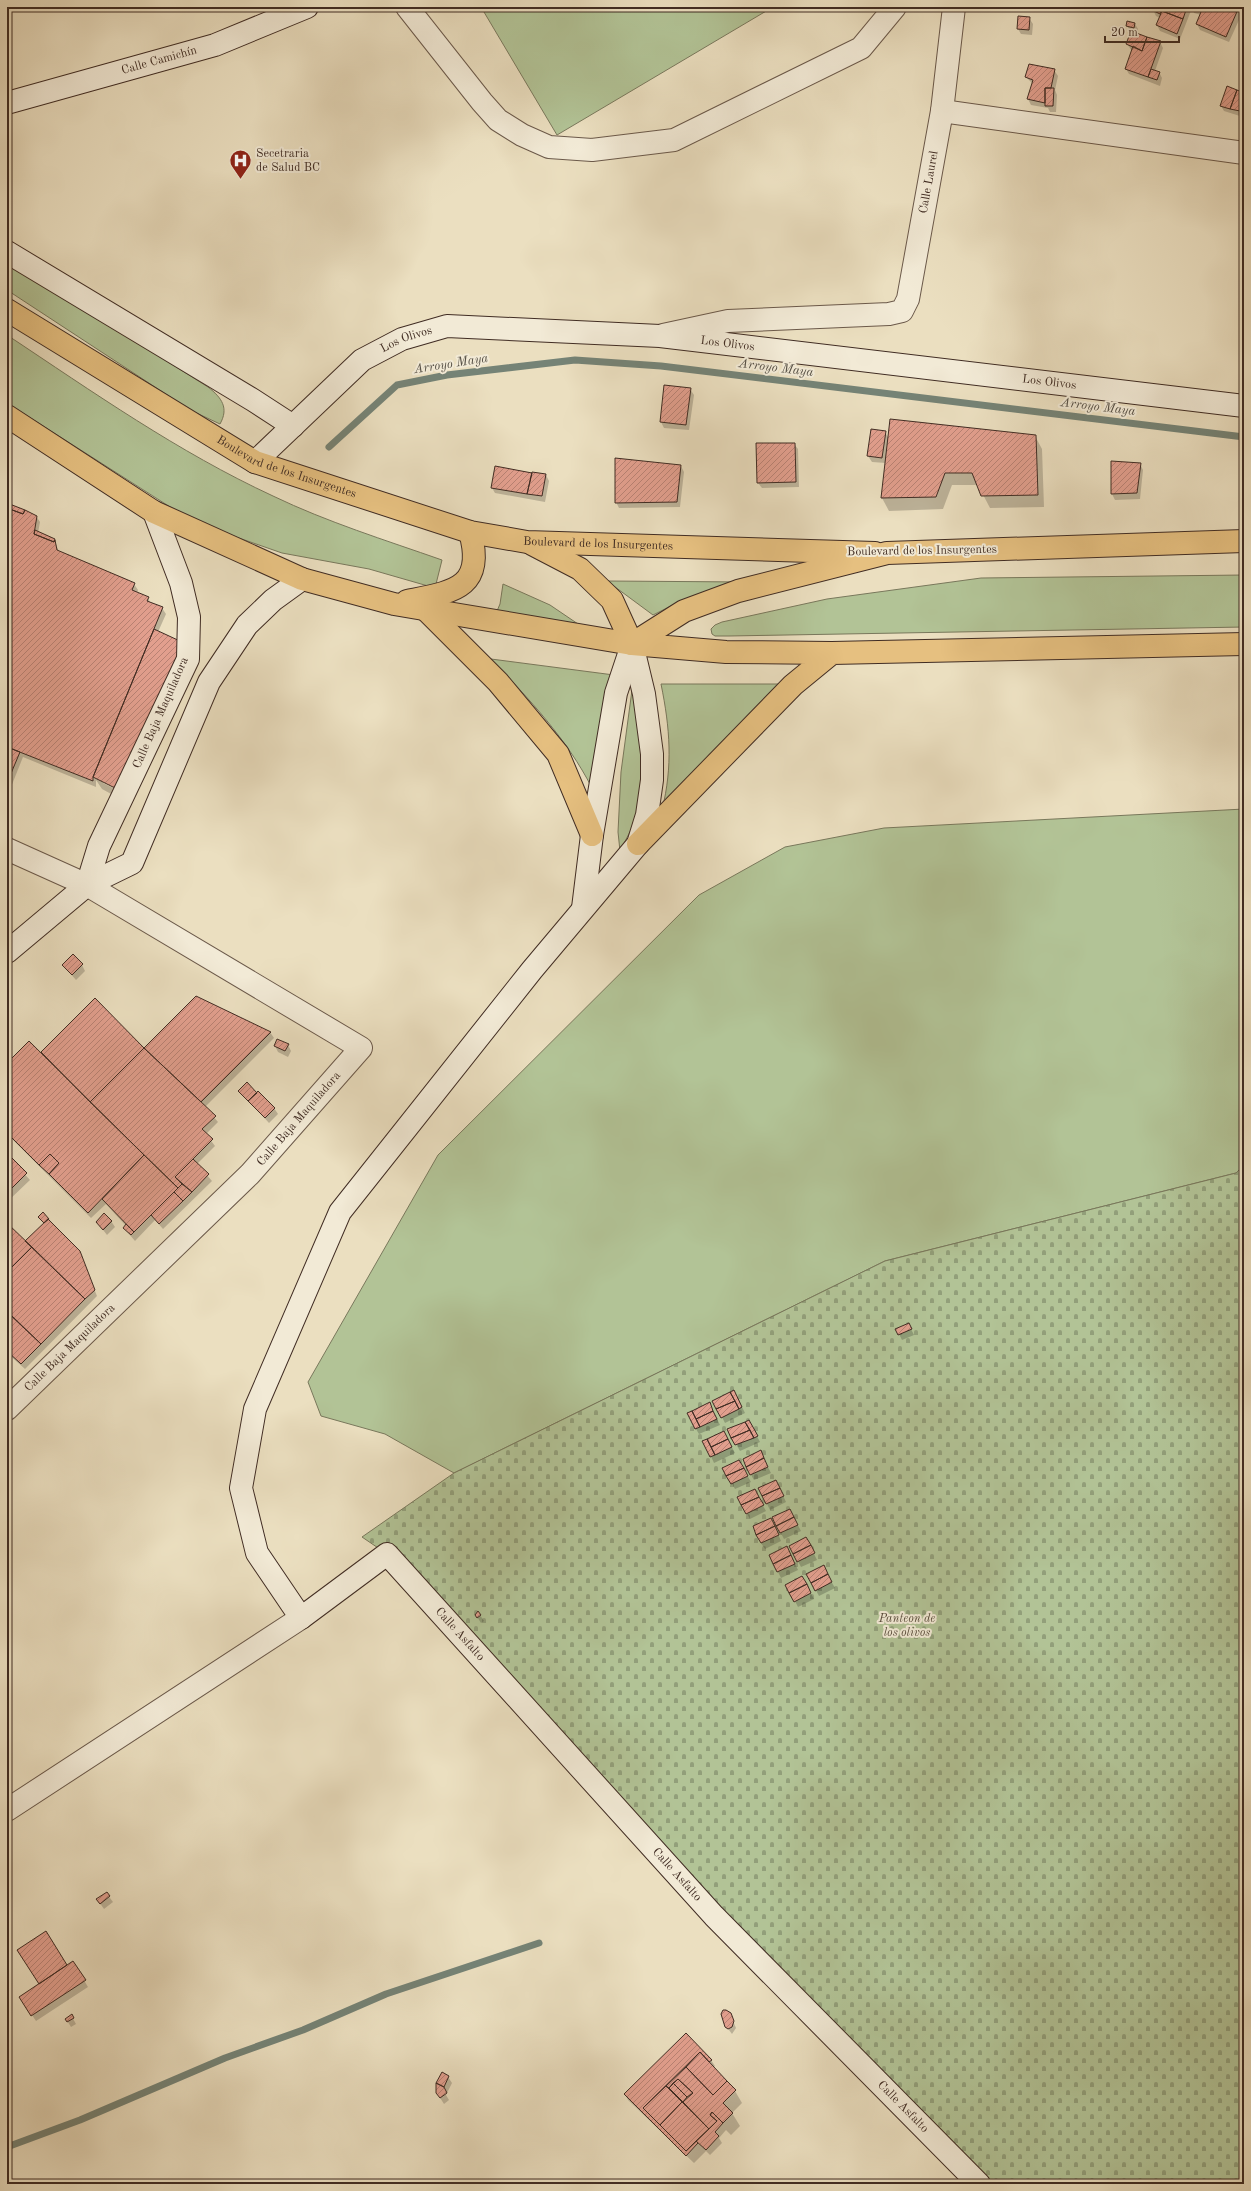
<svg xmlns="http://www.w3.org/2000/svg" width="1251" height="2191" viewBox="0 0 1251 2191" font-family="'Old Standard TT',serif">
<defs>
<pattern id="cemetery-stones" width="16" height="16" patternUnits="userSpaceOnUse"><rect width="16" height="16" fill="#b2c396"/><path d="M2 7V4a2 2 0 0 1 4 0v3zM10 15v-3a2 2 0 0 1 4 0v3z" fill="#929f7a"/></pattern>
<pattern id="building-hatch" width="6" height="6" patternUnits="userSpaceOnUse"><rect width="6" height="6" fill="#e29f8e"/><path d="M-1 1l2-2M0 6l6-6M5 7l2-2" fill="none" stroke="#b98274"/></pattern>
</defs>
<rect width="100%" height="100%" fill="#ebdfc0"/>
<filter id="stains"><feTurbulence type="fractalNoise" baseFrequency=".005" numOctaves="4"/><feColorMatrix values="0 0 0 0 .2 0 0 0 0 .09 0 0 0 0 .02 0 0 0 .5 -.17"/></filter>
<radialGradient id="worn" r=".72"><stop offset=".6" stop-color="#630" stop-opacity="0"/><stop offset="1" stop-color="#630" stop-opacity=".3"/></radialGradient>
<path fill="#b2c396" stroke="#79785c" d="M481,7H773L557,135Z
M7,260L208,387C222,398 229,408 220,424L190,410L7,290Z
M7,335C93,392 178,452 273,496C327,522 385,540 442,560L435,588L369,569L282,553L236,537L178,512L7,403Z
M1244,575V627L729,636H715L712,634L711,629L715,625L722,622L827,599L981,578Z
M607,581L746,582L679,602L653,615Z
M503,584L550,605L581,626L497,611L500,604Z
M491,659L614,675L592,788C567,739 529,699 491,659Z
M661,684H784L662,810C673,766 670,728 661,684Z
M632,690L639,708L645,781L634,824L620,851L618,832L621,772Z
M1244,809V1165L1236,1173L885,1261L454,1473L385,1434L321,1416L308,1382L438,1155L699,895L785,847L884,828Z"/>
<path fill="url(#cemetery-stones)" stroke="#79785c" d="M1244,1165V2184H979L387,1554L362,1537L454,1473L885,1261L1236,1173Z"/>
<path fill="#0003" fill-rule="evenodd" d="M239,7H249L242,12Z
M1111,7H1132L1130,12Z
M1154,7H1243L1244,9L1229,42L1200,30L1197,24L1201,15L1194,13L1192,8L1180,39L1160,31L1157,25L1160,18L1156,16L1153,10Z
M1029,18L1033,24L1032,35L1021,34L1018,29Z
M1127,22L1135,24L1138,29L1137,34L1160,42L1163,48L1155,71L1159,72L1162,78L1160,86L1129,74L1126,69L1132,51L1127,44L1131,32L1127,26Z
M1054,70L1058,76L1055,90L1057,95L1056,112H1050L1048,108L1031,105L1028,99L1033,84L1026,77Z
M1228,88L1244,94L1243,117L1224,111L1221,106Z
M690,389L694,395L689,430L664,428L661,422Z
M885,432L889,439L1035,436L1042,449L1044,507L990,508L978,485H952L943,509L889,511L882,498L886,463L872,462L868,456Z
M794,444L798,449L799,487L762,488L758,483Z
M1112,462L1140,464L1143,470L1140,499L1115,500L1112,494Z
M681,466L684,472L680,507L619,508L616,502Z
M496,467L546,475L549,481L545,502L495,493L492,488Z
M7,504L36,516L40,522L38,533L54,539L59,552L134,584L138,590L137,593L148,598L151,604L162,608L166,614L158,632L124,801L102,789L96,780V787L23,757L7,797ZM103,781L122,790L121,792L103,783Z
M63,965H82L85,971L76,980Z
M95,1000L144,1050L270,1032L274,1038L205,1107L218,1122L206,1134L215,1146L197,1164L212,1181L163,1229L155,1220L135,1241L124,1228L126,1226L106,1204L91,1218L7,1134V1065L41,1054Z
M288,1045L291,1051L288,1057L278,1052L275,1046Z
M240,1091L257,1094L274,1108L278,1114L269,1123Z
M7,1155L30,1180L7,1202Z
M43,1213L79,1251L97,1296L25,1369L7,1353V1224L25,1242L44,1224L39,1217Z
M111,1221L115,1227L107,1235L97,1222Z
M909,1325L914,1335L902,1340L899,1334Z
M737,1397L745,1413L725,1423L722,1417Z
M710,1404L720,1425L699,1434L696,1429Z
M749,1421L760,1442L740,1451L728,1430Z
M727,1438L735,1453L714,1463L704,1441Z
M760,1452L771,1473L754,1480L751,1475Z
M739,1461L751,1482L735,1489L723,1468Z
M779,1487L786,1502L770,1510L759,1488Z
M754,1490L766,1511L750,1519L738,1498Z
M793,1516L801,1531L784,1539L773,1518Z
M774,1525L781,1541L765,1549L761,1543Z
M809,1544L817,1560L801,1567L790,1546Z
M790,1553L798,1570L781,1578L770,1556Z
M823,1567L835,1588L819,1596L808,1575Z
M802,1577L814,1599L798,1607L795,1601Z
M476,1615H480L484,1621L481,1623Z
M107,1894L113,1902L104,1909L97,1899Z
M73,1962L88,1987L36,2021L24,2003Z
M730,2014L736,2028L732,2034L726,2026Z
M71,2015L76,2024L71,2027L66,2019Z
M686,2035L711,2060L715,2066L713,2068L735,2091L742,2103L732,2113L740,2126L731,2135L726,2130L719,2138L722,2143L710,2155L706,2151L694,2163L628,2100L625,2094Z
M448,2077L452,2083L446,2095L449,2100L444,2104L437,2093Z"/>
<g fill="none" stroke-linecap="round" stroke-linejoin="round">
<path stroke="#758376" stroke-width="7" d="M329,447L397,385L447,375L575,360L661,366L1244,437
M7,2147L80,2120L225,2058L303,2030L386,1994L539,1943"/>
</g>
<path fill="url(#building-hatch)" stroke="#402c23" d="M1153,7H1163L1160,14L1152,10Z
M1163,7H1187L1183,19L1162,11Z
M1190,7H1203L1201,11Z
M1203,7H1239L1226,37L1196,24Z
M1162,11L1183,19L1177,34L1156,25Z
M1018,16L1030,17L1029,30L1017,29Z
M1127,21L1135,23L1134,28L1126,26Z
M1131,31L1147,37L1142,51L1126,44Z
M1147,37L1161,41L1148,77L1125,69L1133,46L1142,51Z
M1029,64L1055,69L1051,88H1045V103L1027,99L1033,80L1025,77Z
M1151,69L1160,72L1157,80L1148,77Z
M1227,86L1237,90L1230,109L1220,106Z
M1045,88H1054L1053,106H1045Z
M1237,90L1244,93L1240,111L1230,109Z
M664,385L691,388L686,425L660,422Z
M890,419L1036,435L1038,495L981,496L972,473H945L936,497L881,498Z
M871,429L886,431L882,458L867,456Z
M756,443H795L796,482L757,483Z
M615,458L681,465L677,502L615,503Z
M1111,461L1141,463L1137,493L1111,494Z
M495,466L532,473L527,494L491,488Z
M532,472L546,474L542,496L527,494Z
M7,503L25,510L23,514L7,508Z
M7,508L23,514L25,510L37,516L34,534L54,542L55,540L57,550L135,583L132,590L149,597L147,601L163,607L93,777V781L7,747Z
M35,530L55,539L54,542L34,534Z
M154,629L182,642L172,683L117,789L93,777Z
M7,747L20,752L7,783Z
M73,954L83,964L72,975L62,965Z
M196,996L271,1032L201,1102L144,1048Z
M95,998L144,1048L90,1102L41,1052Z
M277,1039L289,1044L285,1051L274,1046Z
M29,1041L144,1155L88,1213L49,1174L59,1163L50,1154L39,1165L7,1133V1063Z
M144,1048L216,1116L202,1129L213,1139L175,1177L182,1184L178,1188L90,1102Z
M247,1082L257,1093L248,1101L238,1091Z
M258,1091L275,1108L265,1118L248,1101Z
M7,1153L27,1173L7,1193Z
M50,1154L59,1163L49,1174L39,1165Z
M144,1155L178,1188L134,1232L102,1199Z
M193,1159L209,1174L192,1192L175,1177Z
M182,1184L192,1192L183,1201L174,1192Z
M174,1192L183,1201L159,1224L151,1215Z
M43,1212L49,1219L44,1223L38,1217Z
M104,1213L112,1221L103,1230L96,1222Z
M48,1219L80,1251L95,1290L85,1299L25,1241Z
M7,1223L32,1247L7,1272Z
M126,1224L134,1232L131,1235L123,1228Z
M32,1247L85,1299L41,1344L7,1312V1272Z
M7,1312L12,1316L7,1321Z
M12,1316L41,1344L21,1364L7,1351V1321Z
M909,1323L912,1329L898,1335L895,1329Z
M734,1390L742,1407L739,1409L730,1392Z
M730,1392L735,1401L716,1409L712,1401Z
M735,1401L739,1409L721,1418L716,1409Z
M710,1402L713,1411L696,1419L692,1411Z
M692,1411L700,1427L695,1429L687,1413Z
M713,1411L717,1419L700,1427L696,1419Z
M749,1420L758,1436L754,1438L745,1422Z
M745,1422L750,1430L731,1438L727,1429Z
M750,1430L754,1438L735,1445L731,1438Z
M724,1431L728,1439L711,1447L707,1439Z
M707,1439L715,1455L710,1457L702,1441Z
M728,1439L732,1447L715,1455L711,1447Z
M761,1450L764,1458L746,1467L743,1459Z
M764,1458L768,1467L750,1475L746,1467Z
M739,1460L744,1468L726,1476L722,1468Z
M744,1468L748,1476L731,1484L726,1476Z
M776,1480L780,1488L762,1496L758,1488Z
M780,1488L784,1496L766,1504L762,1496Z
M755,1489L759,1497L741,1505L737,1497Z
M759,1497L764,1505L746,1514L741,1505Z
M790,1509L794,1517L776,1526L772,1517Z
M794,1517L798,1525L780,1533L776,1526Z
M771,1518L775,1526L756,1535L753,1526Z
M775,1526L779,1535L761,1543L756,1535Z
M806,1537L811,1545L793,1554L789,1546Z
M811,1545L815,1553L797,1562L793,1554Z
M787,1546L791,1555L773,1564L769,1555Z
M791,1555L795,1564L777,1572L773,1564Z
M824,1565L828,1574L811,1583L806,1574Z
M828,1574L832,1582L815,1591L811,1583Z
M802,1576L807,1584L789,1593L785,1585Z
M807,1584L811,1593L794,1602L789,1593Z
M478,1611L481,1615L477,1618L475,1615Z
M107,1892L110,1896L100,1904L96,1899Z
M46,1931L67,1965L39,1984L17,1950Z
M73,1961L86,1980L31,2016L19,1997Z
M723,2010H726L731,2013L734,2021L732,2027L728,2029L725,2027L721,2014Z
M72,2014L74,2018L67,2022L65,2019Z
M686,2033L712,2060L709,2062L700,2052L643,2108L686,2151L696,2141L698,2143L686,2156L624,2094Z
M700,2052L727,2081L713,2095L686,2067Z
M686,2067L713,2095L727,2081L736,2090L723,2103L733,2113L723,2123L712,2112L710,2115L717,2121L709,2129L683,2102L693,2093L678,2079L669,2088L666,2086Z
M442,2072L449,2076L444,2087L436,2083Z
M678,2079L693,2093L687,2097L673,2083Z
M436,2083L444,2087L447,2093L440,2098L436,2093Z
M673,2083L687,2097L683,2102L669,2088Z
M666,2086L682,2102L660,2125L643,2108Z
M682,2102L709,2129L686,2151L660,2125Z
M712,2112L723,2123L715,2132L719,2136L706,2150L696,2141L717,2121L710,2115Z"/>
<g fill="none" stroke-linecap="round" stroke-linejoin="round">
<defs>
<g id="street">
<path d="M407,7L482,102L498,120L522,135L549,147L592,150L674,140L861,48L895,7"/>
<path d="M942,111L1244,153"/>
<path id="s1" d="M663,335L728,321L889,314L902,311L908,299L942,111L954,7"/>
<path d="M7,849L87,885L361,1048L250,1174L7,1409"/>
<path d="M7,1810L301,1618"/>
</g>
<g id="secondary">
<path id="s2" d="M7,103L215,45L307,7"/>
<path d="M7,252L253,400L293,426"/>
<path id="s3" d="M255,462L362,360L402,339L447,326L660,336L1244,406"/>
<path id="s4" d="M632,644L644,694L652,754V780L647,815L638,844L532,970L340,1212L255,1409L241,1488L257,1553L301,1618L387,1554L714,1916L979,2184"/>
<path d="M87,885L99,846L188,659L189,617L181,583L154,512"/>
<path d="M583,908L592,835L616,693L632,645"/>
<path d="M7,952L87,885L132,863L209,682L247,625L273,600L302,579"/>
</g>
<g id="primary">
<path id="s5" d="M7,310L255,462L470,532L527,542L875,553"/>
<path d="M7,416L154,512L302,579L394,604L632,644"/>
<path d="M532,544L580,569L612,600L632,644"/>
<path d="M407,601C452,592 486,589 470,532"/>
<path d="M425,609L498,682L558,754L592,835"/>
</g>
<path id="highway" d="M632,644L684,611L738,591L887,553L1244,541
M632,644L726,652L832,653L1244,644
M638,844L793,685L832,653"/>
</defs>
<use href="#street" stroke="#6b594a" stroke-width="24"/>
<use href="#secondary" stroke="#402c23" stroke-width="24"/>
<use href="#primary" stroke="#402c23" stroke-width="24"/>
<use href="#highway" stroke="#402c23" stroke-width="24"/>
<use href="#street" stroke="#f2ead6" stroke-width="22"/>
<use href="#secondary" stroke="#f2ead6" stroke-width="22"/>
<use href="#primary" stroke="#e6c080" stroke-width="22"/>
<use href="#highway" stroke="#e6c080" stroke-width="22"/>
</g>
<defs>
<symbol id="hospital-pin" viewBox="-11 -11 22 30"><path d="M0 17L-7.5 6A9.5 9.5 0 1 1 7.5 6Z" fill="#8f2418" stroke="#f2ead6"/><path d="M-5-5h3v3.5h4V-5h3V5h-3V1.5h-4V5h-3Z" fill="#fff"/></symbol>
</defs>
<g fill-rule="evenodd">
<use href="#hospital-pin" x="228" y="148" width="25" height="34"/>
</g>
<g text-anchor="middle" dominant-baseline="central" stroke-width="4" stroke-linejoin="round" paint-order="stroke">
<g font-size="12" fill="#402c23" stroke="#f2ead6">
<text stroke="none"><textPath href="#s2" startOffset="158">Calle Camichín</textPath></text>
<text stroke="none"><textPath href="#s1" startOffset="373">Calle Laurel</textPath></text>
<text stroke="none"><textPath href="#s3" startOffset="197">Los Olivos</textPath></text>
<text stroke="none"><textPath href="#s3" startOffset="521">Los Olivos</textPath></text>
<text stroke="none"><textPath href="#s3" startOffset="845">Los Olivos</textPath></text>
<text stroke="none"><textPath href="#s5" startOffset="322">Boulevard de los Insurgentes</textPath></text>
<text stroke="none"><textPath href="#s5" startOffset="646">Boulevard de los Insurgentes</textPath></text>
<text transform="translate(922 551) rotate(-1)">Boulevard de los Insurgentes</text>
<text transform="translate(161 713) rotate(-66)">Calle Baja Maquiladora</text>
<text transform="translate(299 1119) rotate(-49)">Calle Baja Maquiladora</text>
<text transform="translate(70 1348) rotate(-44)">Calle Baja Maquiladora</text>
<text stroke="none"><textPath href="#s4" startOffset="1333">Calle Asfalto</textPath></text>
<text stroke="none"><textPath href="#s4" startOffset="1657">Calle Asfalto</textPath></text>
<text stroke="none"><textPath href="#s4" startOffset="1981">Calle Asfalto</textPath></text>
</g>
<g font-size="12" fill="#402c23" stroke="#f2ead6" text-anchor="start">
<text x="256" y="154">Secetraria<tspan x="256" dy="14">de Salud BC</tspan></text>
</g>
<g font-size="12" font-style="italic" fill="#574a3a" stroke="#f2ead6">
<text x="907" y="1619">Panteon de<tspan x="907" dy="14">los olivos</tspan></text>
</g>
<g font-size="13" font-style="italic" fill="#565046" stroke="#f2ead6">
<text transform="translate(451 364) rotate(-9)">Arroyo Maya</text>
<text transform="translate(776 368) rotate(7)">Arroyo Maya</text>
<text transform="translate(1098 407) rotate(7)">Arroyo Maya</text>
</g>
</g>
<rect width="1251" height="2191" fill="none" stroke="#ebdfc0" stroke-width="24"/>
<rect x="8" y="8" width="1235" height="2175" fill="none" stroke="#402c23" stroke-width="2"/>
<rect x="12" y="12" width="1227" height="2167" fill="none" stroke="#402c23"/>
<path d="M1105 36v6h74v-6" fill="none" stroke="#402c23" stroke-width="2"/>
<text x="1111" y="36" font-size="12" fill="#402c23" stroke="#f2ead6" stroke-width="3" paint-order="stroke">20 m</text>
<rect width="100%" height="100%" filter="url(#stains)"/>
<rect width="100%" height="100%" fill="url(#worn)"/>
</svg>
